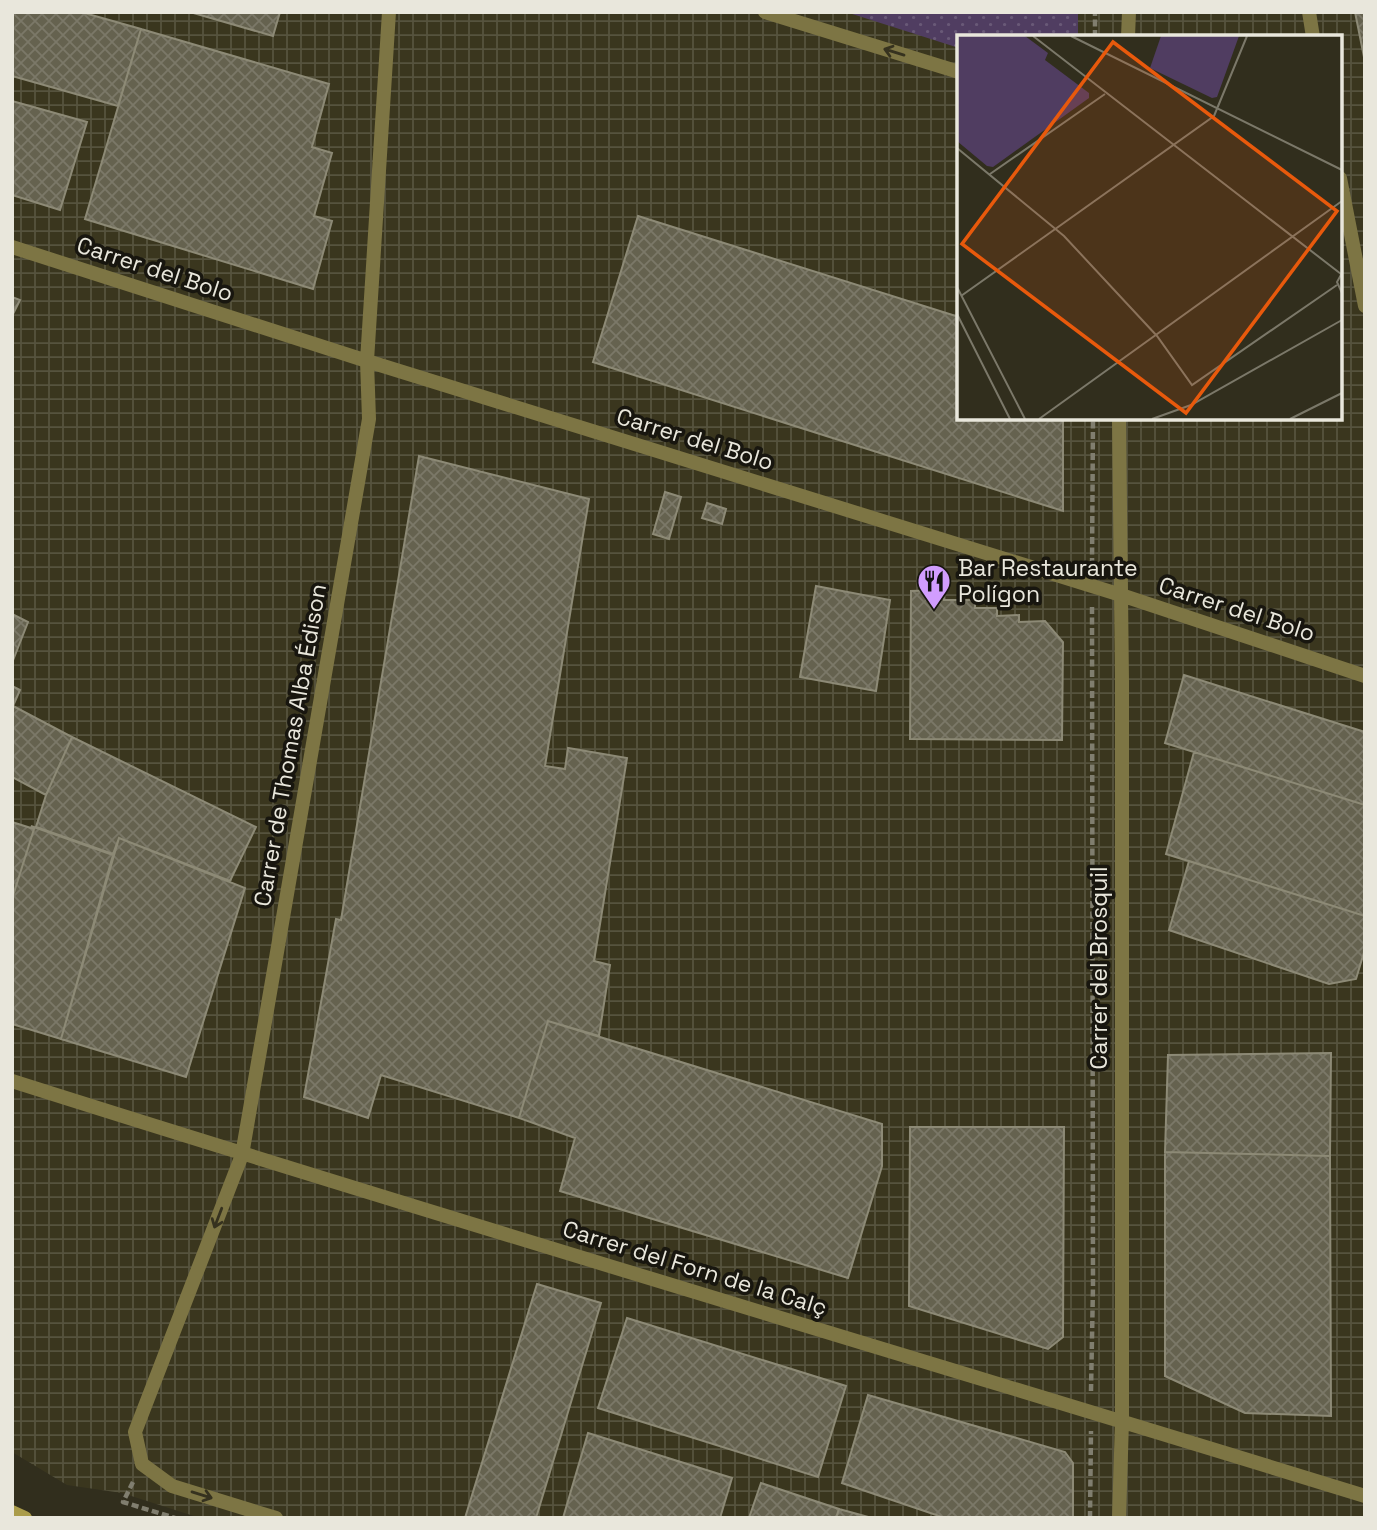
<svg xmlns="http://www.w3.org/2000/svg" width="1377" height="1530" viewBox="0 0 1377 1530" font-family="'Space Grotesk',sans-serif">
<defs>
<pattern id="industrial-grid" width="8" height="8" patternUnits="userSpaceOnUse" patternTransform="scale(1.75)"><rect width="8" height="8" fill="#3a361e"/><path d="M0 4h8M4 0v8" fill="none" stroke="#56533e"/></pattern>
<pattern id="green-dots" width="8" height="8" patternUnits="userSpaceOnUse" patternTransform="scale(1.75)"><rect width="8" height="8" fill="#503d61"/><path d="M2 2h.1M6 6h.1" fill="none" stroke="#695977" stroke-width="1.8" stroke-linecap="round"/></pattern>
<pattern id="building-cross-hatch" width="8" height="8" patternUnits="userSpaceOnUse" patternTransform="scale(1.75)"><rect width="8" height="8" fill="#65624f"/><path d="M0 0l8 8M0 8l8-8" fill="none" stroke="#7b7868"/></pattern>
</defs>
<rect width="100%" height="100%" fill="#312e1d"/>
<path fill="url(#industrial-grid)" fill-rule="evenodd" d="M12,12H1365V1518H200L122,1493L67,1485L12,1452ZM959,37H1340V418H959Z"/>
<path fill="url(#green-dots)" d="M846,12H1078V37H959V48Z"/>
<path fill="url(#building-cross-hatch)" stroke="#8d8a76" stroke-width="2" d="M12,12H81L141,29L118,106L12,76Z
M190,12H280L273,36Z
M1355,12H1365V62Z
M141,29L329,84L312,147L332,153L314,216L332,221L313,289L85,219Z
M12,101L87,122L60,210L12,195Z
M638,216L959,317V418H1063V511L593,362Z
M12,297L20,300L12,316Z
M419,456L589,499L545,766L565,769L568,748L627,758L594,961L610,965L599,1036L548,1021L519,1118L381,1075L368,1118L304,1097L336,919L341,920Z
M665,492L681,497L669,539L653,534Z
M707,503L726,509L722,524L702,518Z
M816,586L890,600L876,691L800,677Z
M943,590L944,600H975V608H997V616L1019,615V622L1045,621L1063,642L1062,740L910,739L911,591Z
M12,614L28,622L12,663Z
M1184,675L1365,732V805L1165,743Z
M12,686L20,690L13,706L72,737L46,795L12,777Z
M72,737L256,827L230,881L119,838L113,854L36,827L46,795Z
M1194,752L1365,805V916L1166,854Z
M12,822L34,829L12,899Z
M31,826L113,855L61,1039L12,1024V899L34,829Z
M119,838L245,888L186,1077L61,1039Z
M1189,861L1365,916V949L1356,979L1329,984L1169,930Z
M548,1021L882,1124V1166L848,1278L560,1191L575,1138L519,1118Z
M1331,1053L1330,1156L1165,1152L1168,1055Z
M910,1127H1064L1063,1337L1048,1349L909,1306Z
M1165,1152L1330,1156L1331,1416L1245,1413L1165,1376Z
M537,1284L601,1303L536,1518H465Z
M627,1318L846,1386L818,1477L598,1408Z
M868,1395L1065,1452L1073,1463V1518H945L842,1483Z
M588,1433L732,1478L720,1518H563Z
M761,1483L839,1509L836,1518H749Z
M839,1509L872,1518H836Z"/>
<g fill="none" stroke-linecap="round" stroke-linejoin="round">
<path stroke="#807e6f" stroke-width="4.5" stroke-dasharray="7 3.5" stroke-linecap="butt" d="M1095,37V12
M1092,565L1093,418
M1091,1391L1093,1286L1092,605
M133,1482L123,1502L175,1518
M1090,1518L1091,1431"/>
<path stroke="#7d7544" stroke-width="14" d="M765,12L959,72
M1309,12L1313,37
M1128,37L1129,12
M1340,178L1365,306
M12,247L367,361L1121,595L1365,676
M12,1081C462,1224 914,1357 1365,1496
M276,1518L172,1486L142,1464L135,1432L242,1155L369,419L367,361L389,12
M1119,1518L1122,1421V681L1119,418"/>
<path stroke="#aa9c4a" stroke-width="14" d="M12,1512L25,1518"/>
</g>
<defs><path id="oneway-shaft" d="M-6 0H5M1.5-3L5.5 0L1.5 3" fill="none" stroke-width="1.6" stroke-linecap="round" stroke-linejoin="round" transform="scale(1.75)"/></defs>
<g stroke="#36321f">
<use href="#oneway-shaft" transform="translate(894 52) rotate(-163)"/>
<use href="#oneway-shaft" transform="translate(218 1218) rotate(111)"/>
<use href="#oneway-shaft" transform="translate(202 1495) rotate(17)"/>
</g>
<defs>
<symbol id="restaurant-pin" viewBox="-11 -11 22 30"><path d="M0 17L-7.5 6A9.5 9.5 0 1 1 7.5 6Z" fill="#d19dfe" stroke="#18160f"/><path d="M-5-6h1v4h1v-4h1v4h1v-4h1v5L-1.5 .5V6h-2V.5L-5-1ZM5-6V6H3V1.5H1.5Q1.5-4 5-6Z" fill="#111"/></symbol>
</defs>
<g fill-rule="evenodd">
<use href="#restaurant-pin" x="915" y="562" width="38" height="52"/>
</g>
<g text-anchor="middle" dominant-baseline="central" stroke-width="7" stroke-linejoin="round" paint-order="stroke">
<g font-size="23" fill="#e9e7dc" stroke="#18160f">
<text transform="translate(155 269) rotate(18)">Carrer del Bolo</text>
<text transform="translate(695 439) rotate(17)">Carrer del Bolo</text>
<text transform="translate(1237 609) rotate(18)">Carrer del Bolo</text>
<text transform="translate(290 745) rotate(-80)">Carrer de Thomas Alba Édison</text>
<text transform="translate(1099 968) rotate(-90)">Carrer del Brosquil</text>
<text transform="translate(695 1268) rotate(17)">Carrer del Forn de la Calç</text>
</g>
<g font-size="23" fill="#e9e7dc" stroke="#18160f" text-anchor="start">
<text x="958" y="568">Bar Restaurante<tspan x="958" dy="26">Polígon</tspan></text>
</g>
</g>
<g transform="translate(957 35)">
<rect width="385" height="385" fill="#312e1d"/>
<path d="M0,1H68L91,18L88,25L132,58V63L36,132L30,131L0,106ZM204,1H282L260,62L255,63L193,33Z" fill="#503d61"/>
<path fill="none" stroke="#7b7869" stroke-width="2" d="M76,1L384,239M114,1L385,135M0,113L107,201L200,301L235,350L380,250M33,139L148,59M385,238L380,247L385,258M0,252L68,384M4,261L257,81L290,1M0,279L53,384M82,384L385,166M195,384L234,370L385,285M333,384L385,358"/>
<path fill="#e8590c" fill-opacity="0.15" stroke="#e8590c" stroke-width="3.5" d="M156,7L380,176L229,378L5,209Z"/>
<rect width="385" height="385" fill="none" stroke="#e9e7dc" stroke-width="3.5"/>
</g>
<rect width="1377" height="1530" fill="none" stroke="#e9e7dc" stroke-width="28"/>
</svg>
